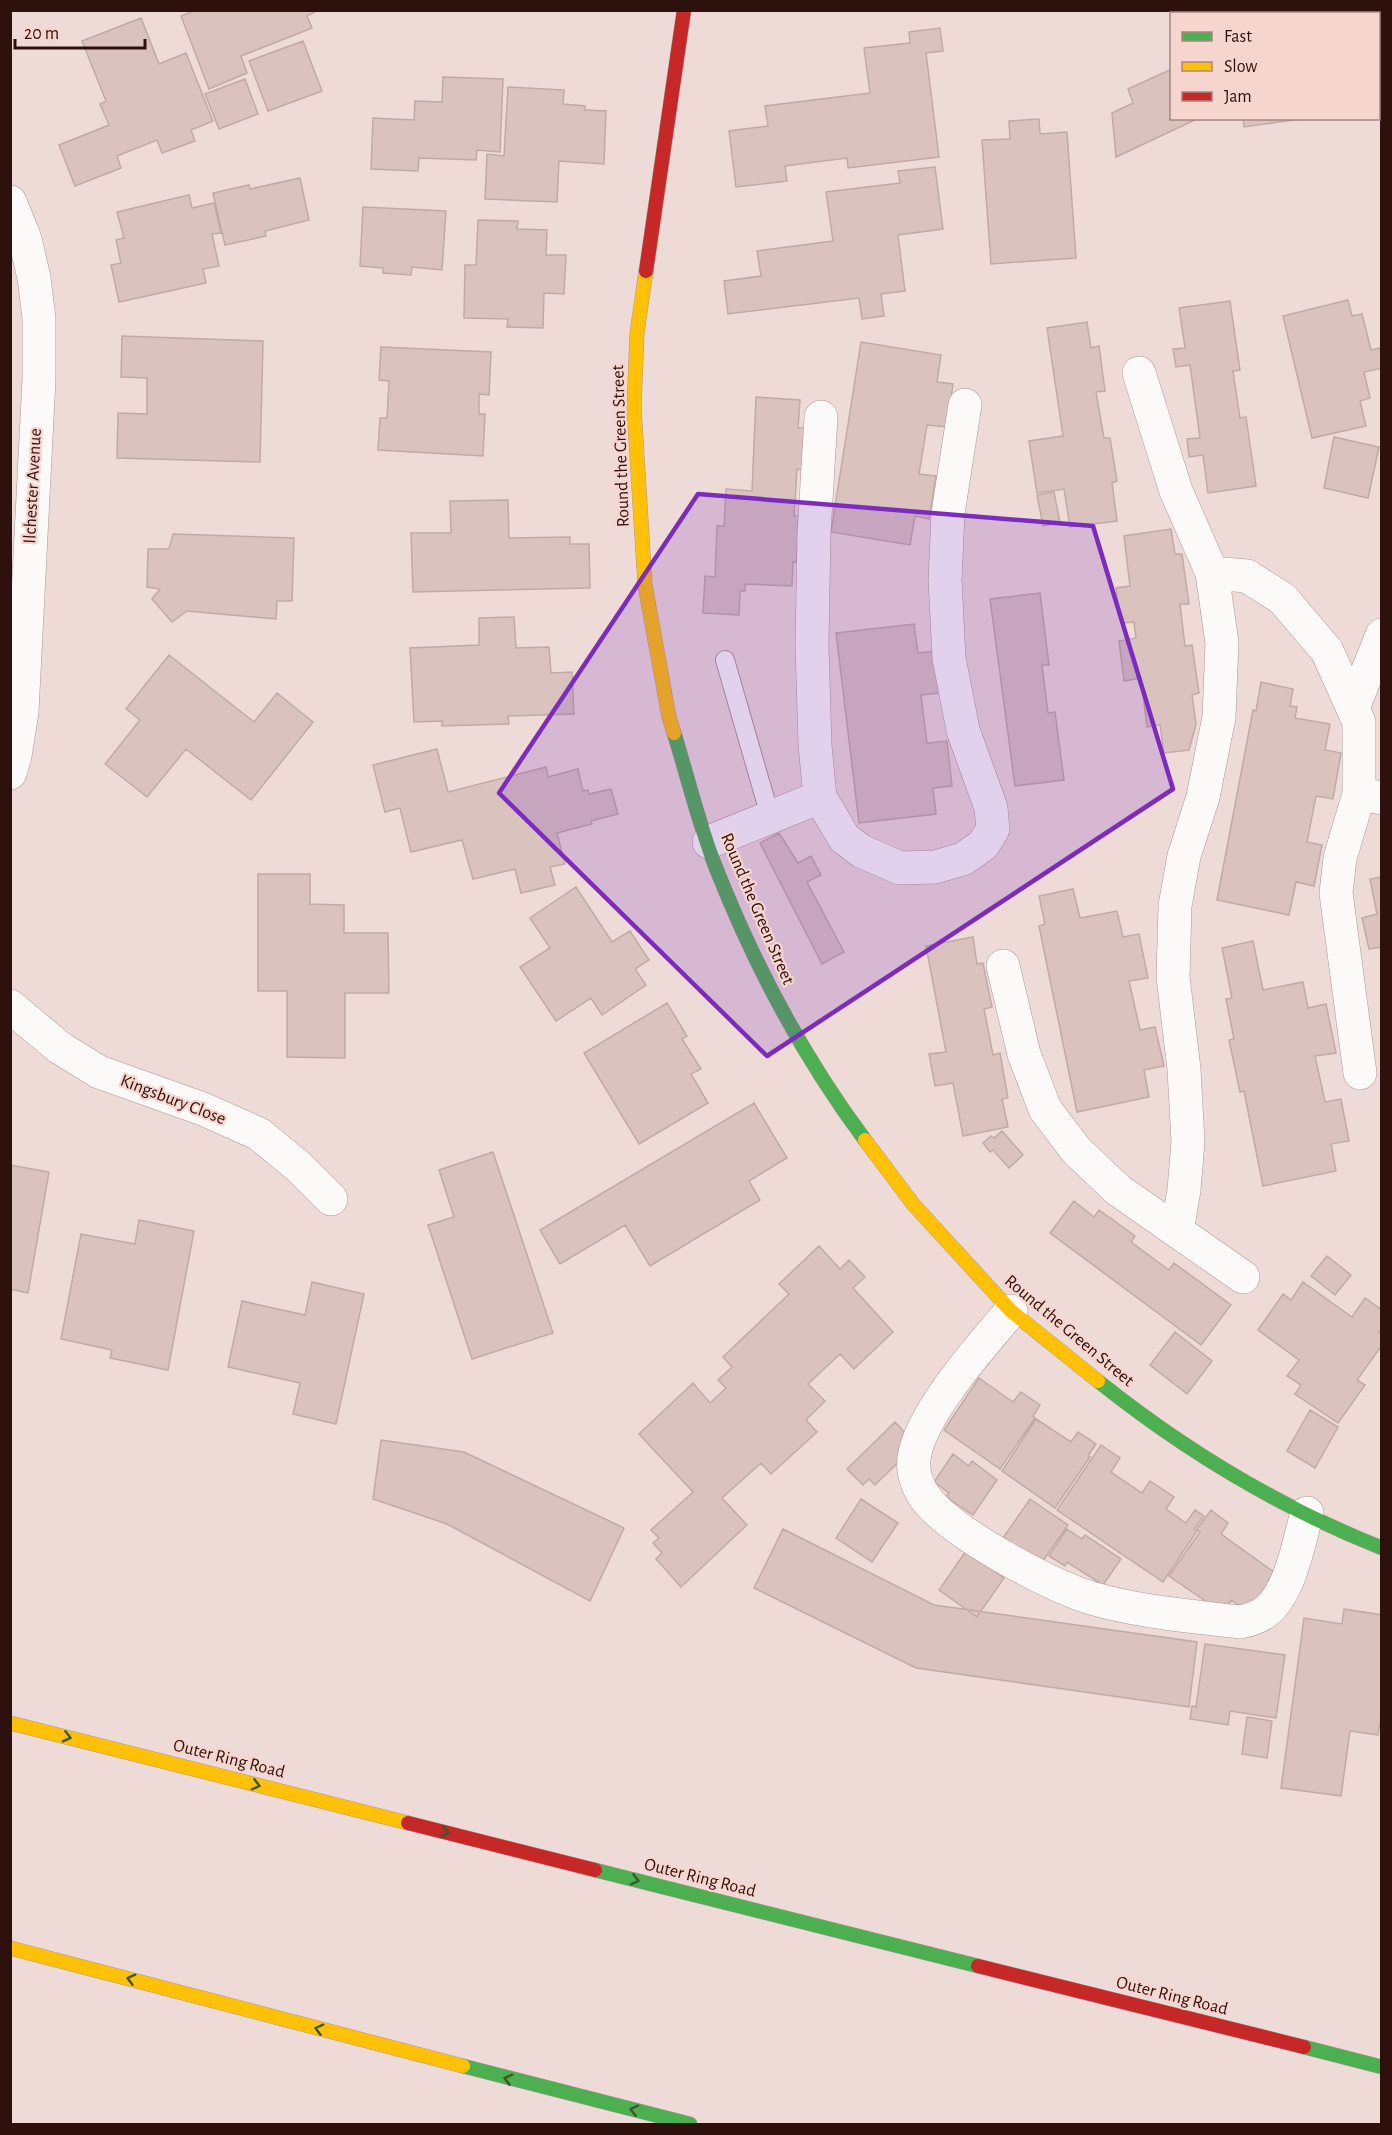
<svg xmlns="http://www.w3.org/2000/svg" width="1392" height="2135" viewBox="0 0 1392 2135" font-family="'Alegreya Sans',sans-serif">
<rect width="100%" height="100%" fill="#eedbd8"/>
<path fill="#dac3bf" stroke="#c1aaa6" stroke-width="1.5" d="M196,10H314L315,12L307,16L312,28L241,56L247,73L209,89L181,16Z
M1292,10H1337L1338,14H1277Z
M141,18L159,64L186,53L213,121L191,130L195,141L162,153L157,140L117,156L121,168L75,186L59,145L109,125L100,104L106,101L82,41Z
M940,28L943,51L926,53L939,157L848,168L847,158L785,166L787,181L736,187L729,131L768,126L765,106L870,93L864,48L910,43L909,32Z
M303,41L322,91L268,111L249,61Z
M1172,69V118H1199L1116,157L1112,113L1133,103L1128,89Z
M443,77L503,79L500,152L477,150L476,160L419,158L418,171L371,169L373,118L414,120L415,101L442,102Z
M245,79L258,114L219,129L205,94Z
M508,87L564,90L563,104L585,106V110L606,111L604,164L559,161L557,202L485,199L487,154L504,156Z
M1243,118H1301V119L1244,127Z
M1039,119L1040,134L1067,132L1076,258L991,264L982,140L1010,139L1009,121Z
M935,167L943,229L898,235L905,291L881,294L884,316L862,319L859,298L728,314L724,281L761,276L757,251L833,241L826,192L900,183L898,171Z
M300,178L309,220L265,231L266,236L225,245L213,193L249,185L250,189Z
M189,195L192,208L214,203L221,233L212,234L219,266L203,269L206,283L119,302L111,265L121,263L116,240L124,238L117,212Z
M363,207L446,211L442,270L412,267L411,275L383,273V268L360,266Z
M478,220L518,221L517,229L547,230L546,255H566L564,294L544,293L543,328L507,327L508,319L464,318L465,265H476Z
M1348,300L1352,316L1362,314L1371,350L1380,348L1382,368L1364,372L1370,398L1360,401L1366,426L1312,438L1283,316Z
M1230,301L1240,370L1233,371L1240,418L1246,417L1256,486L1208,493L1203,455L1189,457L1187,439L1200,438L1190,365L1176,367L1173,349L1185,348L1179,308Z
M1087,322L1091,348L1099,346L1105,391L1096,392L1104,438H1110L1117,481L1112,483L1117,521L1070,527L1064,489L1037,493L1029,441L1063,436L1047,328Z
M122,336L263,341L260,462L117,458L118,413L147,414V378L121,377Z
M861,342L941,355L937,382L953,384L947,427L927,425L919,474L936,476L929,519L915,516L910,545L831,532Z
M381,347L491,352L489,395L479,394V414H485L483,456L378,450L380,418H387L389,381L379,380Z
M756,397L800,400L798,428H804L802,470L797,469L794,516H799L797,562H793L792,586L745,584V591H740L739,615L703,613L705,576L715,577L717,526H724L726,489L752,491Z
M1334,437L1379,447L1368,498L1324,488Z
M1054,492L1060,523L1043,526L1037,495Z
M508,500L509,538L570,537V544H589L590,588L413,592L411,533H451L450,501Z
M1171,529L1175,554H1182L1189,604H1180L1185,646L1192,645L1199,693L1192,695L1196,724L1189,750L1164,753L1160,725L1147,727L1141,678L1124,681L1119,641L1136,638L1134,622L1121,623L1116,588L1130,586L1124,536Z
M173,534L294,538L292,601H277L276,619L187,611L172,622L152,599L160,589L147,587L148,549H169Z
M1040,593L1049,665H1042L1048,713L1055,712L1064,780L1015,786L990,599Z
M514,617L516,648L549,647L551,673L572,672L574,714L508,716L509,724L442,726V721L414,722L410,648L479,645V618Z
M914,624L918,653L934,651L939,693L921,695L927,743L947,741L952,786L933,788L936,814L859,823L836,633Z
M169,655L254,722L277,693L313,722L251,800L186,749L147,797L105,764L140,720L126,709Z
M1261,682L1293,689L1290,706L1297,707L1295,718L1330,724L1325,750L1341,753L1333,799L1316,796L1307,842L1322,845L1314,886L1296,882L1289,915L1217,900L1253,710L1256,711Z
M437,749L448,792L546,767L548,777L578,769L583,791L588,790L589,794L611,789L618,814L591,821L592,824L557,833L565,864L550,867L555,885L521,893L515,869L473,879L462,840L411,852L400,808L385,812L373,765Z
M779,833L798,863L811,856L821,875L807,882L844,952L822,964L760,843Z
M258,874H310V904L344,905V933H388L389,993H345V1058L287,1057V991H258Z
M1382,877V947L1369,949L1362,918L1377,914L1370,879Z
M576,887L612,942L630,931L649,960L635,969L646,985L602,1015L591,998L556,1021L520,967L550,948L530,918Z
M1073,889L1080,918L1117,911L1123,937L1139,934L1148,978L1129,981L1140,1030L1155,1027L1164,1066L1144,1070L1149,1097L1077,1112L1039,926L1045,924L1039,896Z
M973,937L977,964L983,963L992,1007L984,1009L993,1055L1000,1053L1008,1098L1002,1099L1008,1127L963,1136L953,1083L935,1086L929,1054L946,1052L926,946Z
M1253,941L1263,990L1303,982L1308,1008L1326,1004L1336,1053L1315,1056L1325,1102L1341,1099L1349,1141L1331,1144L1336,1171L1263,1186L1244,1091L1240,1092L1229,1040L1234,1039L1226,999L1232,998L1222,948Z
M667,1003L687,1036L682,1039L701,1069L691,1074L708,1103L639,1144L584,1053Z
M754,1103L787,1158L749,1181L760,1200L650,1266L625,1225L560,1264L540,1230Z
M1002,1131L1023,1155L1009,1168L993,1150L990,1152L983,1143L991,1136L994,1138Z
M493,1152L553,1333L472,1359L428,1225L454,1217L439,1170Z
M10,1165L49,1172L28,1293L10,1289Z
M1074,1201L1094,1217L1099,1210L1135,1236L1131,1242L1169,1270L1174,1263L1231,1305L1201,1345L1050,1233Z
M139,1220L194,1231L168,1370L110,1358L112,1350L61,1339L81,1234L135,1244Z
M819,1246L840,1269L849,1260L865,1277L853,1288L893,1332L854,1369L840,1354L808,1384L825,1401L806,1420L817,1432L771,1474L761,1463L722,1498L747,1525L681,1587L656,1559L662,1553L653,1543L659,1538L651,1530L693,1492L639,1434L693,1383L710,1403L726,1388L718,1380L732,1367L723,1357L789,1294L779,1284Z
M1327,1256L1351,1275L1335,1295L1311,1276Z
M312,1282L364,1294L336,1424L293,1414L300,1383L228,1367L242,1301L305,1315Z
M1303,1282L1352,1317L1365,1298L1382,1310V1329L1379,1332L1382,1334V1345L1357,1380L1365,1385L1338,1423L1295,1394L1301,1385L1287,1376L1299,1360L1258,1330L1283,1294L1291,1300Z
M1175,1332L1212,1361L1187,1394L1150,1365Z
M979,1378L1013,1402L1021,1392L1040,1405L1033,1416L1035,1418L1000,1469L944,1430Z
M1310,1410L1338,1427L1315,1468L1287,1451Z
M1036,1419L1071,1442L1078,1432L1096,1444L1088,1456L1090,1457L1055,1508L1002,1471Z
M895,1422L910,1438L912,1449L875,1485L869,1479L863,1485L847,1469Z
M381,1440L464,1452L624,1528L590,1601L447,1524L373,1499Z
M1101,1445L1120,1458L1111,1472L1142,1493L1150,1481L1174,1497L1166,1509L1186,1523L1195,1510L1204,1516L1194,1529L1197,1531L1163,1582L1057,1510Z
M953,1454L969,1466L972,1461L997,1480L973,1515L946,1497L949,1493L934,1482Z
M861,1499L898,1523L872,1562L836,1538Z
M1030,1499L1068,1525L1041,1564L1003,1538Z
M1211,1510L1228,1523L1221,1534L1274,1572L1268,1581L1274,1584L1247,1611L1231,1600L1223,1613L1169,1576L1200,1532L1197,1529Z
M783,1529L934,1605L1197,1642L1189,1707L916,1668L754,1588Z
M1067,1529L1082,1539L1085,1535L1121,1559L1103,1585L1067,1562L1065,1566L1049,1556Z
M966,1551L1004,1578L977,1617L939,1590Z
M1344,1609L1382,1615V1710L1378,1735L1350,1731L1341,1796L1281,1788L1304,1618L1342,1624Z
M1205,1644L1285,1655L1276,1718L1230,1711L1228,1725L1190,1719L1192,1706L1196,1707Z
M1247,1717L1272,1721L1267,1758L1242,1754Z"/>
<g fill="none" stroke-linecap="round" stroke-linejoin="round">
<defs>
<path id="lane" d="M725,660L770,816"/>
<path id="street" d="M10,202L25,239L34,278L39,318V379L22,712L15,756L10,773
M1139,373L1176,491L1212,573L1222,643L1219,717L1203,797L1184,856L1175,906L1173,977L1184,1069L1188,1142L1184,1190L1177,1231
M821,417L814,534L812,645L815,745L820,797L844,838L861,851L900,868L935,867L963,859L983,845L993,829L991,808L963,730L949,658L945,580L948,513L965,405
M1212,573L1247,576L1283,599L1327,651L1359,722V794L1382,798
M1353,708L1382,635
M1359,794L1340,858L1336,893L1360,1073
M709,842L820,797
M1003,966L1024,1054L1045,1109L1076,1150L1118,1190L1243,1277
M10,1006L60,1048L99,1072L203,1109L259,1134L299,1167L331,1199
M1011,1311C982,1345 920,1414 914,1458C912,1473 918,1489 927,1500C954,1534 1049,1585 1091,1598C1139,1612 1190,1616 1240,1622C1251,1620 1261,1617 1269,1609C1291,1588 1299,1542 1307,1513"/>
<path id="fast" d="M674,733C688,778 699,825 716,868C754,964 803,1057 865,1140
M1098,1381C1183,1449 1281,1508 1382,1548
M595,1870L978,1966
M1304,2047L1382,2067
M463,2066L690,2124"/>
<path id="slow" d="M646,271L637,333L634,408L645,585L669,717L674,733
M865,1140L913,1204L1011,1311L1098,1381
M10,1723L408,1823
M10,1948L463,2066"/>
<path id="jam" d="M646,271L684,10
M408,1823L595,1870
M978,1966L1304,2047"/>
</defs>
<use href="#lane" stroke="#ae9894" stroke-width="20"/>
<use href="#street" stroke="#ae9894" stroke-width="34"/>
<use href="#fast" stroke="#ae9894" stroke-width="15"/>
<use href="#slow" stroke="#ae9894" stroke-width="15"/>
<use href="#jam" stroke="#ae9894" stroke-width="15"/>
<use href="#lane" stroke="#fcfaf9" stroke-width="18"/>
<use href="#street" stroke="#fcfaf9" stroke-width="33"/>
<use href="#fast" stroke="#4caf50" stroke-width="14"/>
<use href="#slow" stroke="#ffc107" stroke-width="14"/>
<use href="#jam" stroke="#c62828" stroke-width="14"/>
</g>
<defs><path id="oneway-chevron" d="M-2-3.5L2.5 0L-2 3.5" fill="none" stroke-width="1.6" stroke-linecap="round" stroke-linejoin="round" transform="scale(1.5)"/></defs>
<g stroke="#3c582b">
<use href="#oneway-chevron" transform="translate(67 1737) rotate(14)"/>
<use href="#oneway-chevron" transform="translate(256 1785) rotate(14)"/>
<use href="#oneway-chevron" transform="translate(445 1832) rotate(14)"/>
<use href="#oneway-chevron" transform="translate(635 1880) rotate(14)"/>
<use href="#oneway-chevron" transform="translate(131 1979) rotate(-165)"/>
<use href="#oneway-chevron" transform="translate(319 2029) rotate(-165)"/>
<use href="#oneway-chevron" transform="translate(508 2079) rotate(-165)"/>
<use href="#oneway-chevron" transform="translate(634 2110) rotate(-166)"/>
</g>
<path fill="#7b2cbf" fill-opacity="0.2" stroke="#7b2cbf" stroke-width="4.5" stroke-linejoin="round" d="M698,494L1093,526L1173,789L767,1056L499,793Z"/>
<g text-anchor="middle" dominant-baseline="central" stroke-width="4.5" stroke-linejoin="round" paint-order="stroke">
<g font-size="18" fill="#2e110c" stroke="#f7d5cf">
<text transform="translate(621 446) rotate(-92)">Round the Green Street</text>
<text transform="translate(33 486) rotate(-87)">Ilchester Avenue</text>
<text transform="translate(757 909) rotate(67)">Round the Green Street</text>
<text transform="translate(173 1100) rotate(21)">Kingsbury Close</text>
<text transform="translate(1069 1331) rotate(40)">Round the Green Street</text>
<text transform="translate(229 1759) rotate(14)">Outer Ring Road</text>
<text transform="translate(700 1878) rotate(14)">Outer Ring Road</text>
<text transform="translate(1172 1996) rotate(14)">Outer Ring Road</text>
</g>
</g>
<rect width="1392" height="2135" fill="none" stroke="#2e110c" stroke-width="24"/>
<rect x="1170" y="12" width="210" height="108" fill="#f7d5cf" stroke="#a78781" stroke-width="1.5"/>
<rect x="1182" y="32" width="30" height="9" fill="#4caf50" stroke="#a78781" stroke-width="1.5"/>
<text x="1224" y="42" font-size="18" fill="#2e110c">Fast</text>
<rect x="1182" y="62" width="30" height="9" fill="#ffc107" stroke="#a78781" stroke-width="1.5"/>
<text x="1224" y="72" font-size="18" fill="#2e110c">Slow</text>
<rect x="1182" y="92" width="30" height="9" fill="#c62828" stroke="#a78781" stroke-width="1.5"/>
<text x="1224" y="102" font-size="18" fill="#2e110c">Jam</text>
<path d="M15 39v9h130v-9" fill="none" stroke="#2e110c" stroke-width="3"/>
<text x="24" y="39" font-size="18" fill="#2e110c" stroke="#f7d5cf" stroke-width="4.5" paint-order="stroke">20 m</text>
</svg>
